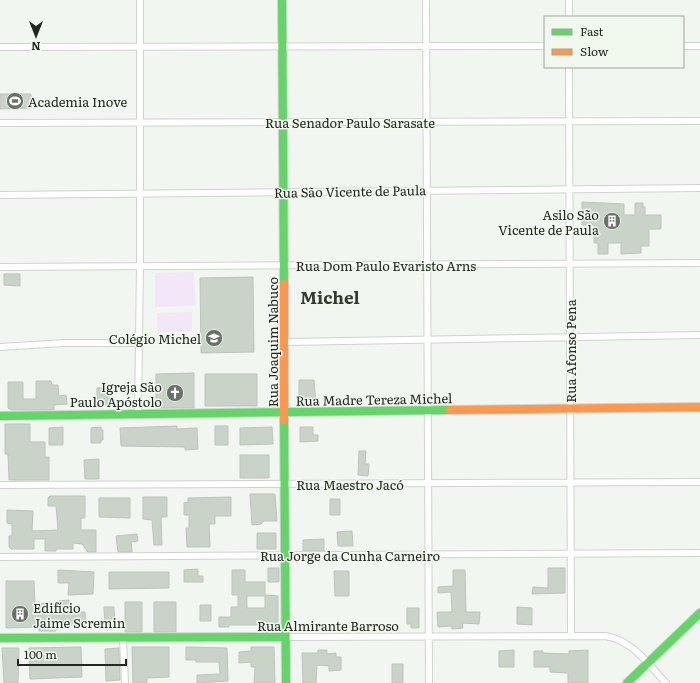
<svg xmlns="http://www.w3.org/2000/svg" width="700" height="683" viewBox="0 0 700 683" font-family="Literata,serif">
<rect width="100%" height="100%" fill="#f2f6f1"/>
<path fill="#f2e6f8" d="M194,272L195,306L155,307V273Z
M192,312V331L158,332L157,313Z"/>
<path fill="#cad3c8" stroke="#bfc2be" fill-rule="evenodd" d="M0,94H31V108L0,109Z
M582,202L624,204V215H635V203H643V207H645V215H661V229H649V246H641V253L621,254V243H608V254H598V243H594V225H582Z
M4,274H20V286L4,285Z
M253,277L254,352L201,353L200,278Z
M194,373V408H156V374Z
M205,374H257V406H205Z
M299,380H314L316,405H299Z
M36,381H51L52,385H58L59,396L66,395L67,404L54,405V410H11L8,408V382H23V399H36Z
M97,388H110V405H97Z
M5,424H30V442H45V457H49V480H9L8,454H5Z
M177,426V429L197,428L198,449L185,450V447L121,446L120,428Z
M215,426H228V445H215Z
M63,427V445H49V428Z
M101,427V430H103V440H101V443H91V428Z
M272,427L273,444L240,445V428Z
M300,427H313V435H318V441L300,442Z
M359,451H366L365,464H369L368,476L358,475Z
M240,455H269V478H240Z
M99,459V479H85L84,460Z
M250,494H275L277,521H264L261,524L252,525Z
M50,496H85V518H81V530H96V552H88L82,544L73,543V549H56V551H45V539H34V549H11L9,547V536H12V524L7,523V510L33,511L32,531L58,530L56,506H48V498Z
M143,497H167V517H161L162,545H154L152,520L143,519Z
M231,497V516H215V524H209L210,547H187L186,528H189V515H184V503L188,502V498Z
M99,498H130V518L99,517Z
M330,499H340V515H330Z
M352,531L353,546H338L337,532Z
M257,533H276V549H257Z
M137,534L138,541L131,542L132,552H118L116,536Z
M324,539V551H303V540Z
M268,568H279V582H268Z
M548,568H565V593L532,594L533,587L548,588Z
M198,569V576H203V582H184V570Z
M58,570L94,572L93,594L68,595L69,583H58Z
M232,570H245V582H265V595L278,596V631H264L265,625H229V627H219V617H231V607H238V595H232ZM247,596H265V608H247Z
M453,570H465L466,612H480L479,624L462,623L463,628L452,629V626L438,627L437,612H452L451,592L438,593V587L453,586Z
M334,571H349V596H335Z
M109,572H169V588L109,589Z
M6,581H34L35,604L58,603V601L69,600V612H85L86,626L69,625L70,628L56,629V631H39V627L6,628Z
M125,602H142V632H125Z
M154,602H176V632H154Z
M200,605H211V621H200Z
M104,607H114L115,629H105Z
M517,607L532,608V625L517,624Z
M407,608H419V628H411V624H407Z
M81,647L82,677L30,679L29,648Z
M132,647H169V677L147,678V683H133Z
M186,647L227,648L228,681L197,683V675L220,674L219,662H196V660H186Z
M251,647H274L275,683H254L255,667H251V662L239,663V652L251,651Z
M2,648H19L18,683H4Z
M119,648L120,680L106,681L105,649Z
M318,650H327V654L336,653V657H341V670L329,671V666L317,665L316,683H303L302,653H318Z
M514,650V667H499V651Z
M588,650V683H568V673L550,672V667H534V651H543V653L569,654V651Z
M392,664H403V683H392Z"/>
<g fill="none" stroke-linecap="round" stroke-linejoin="round">
<defs>
<path id="street" d="M426,0L429,683
M569,0V17
M683,46H700
M0,47L545,46
M569,67L571,636
M0,123L700,121
M0,195L700,188
M0,267L700,263
M284,342L700,335
M0,347L64,343H140
M138,414L140,266V0
M0,485L700,482
M0,557L700,553
M285,637L605,636C632,640 648,664 666,683
M123,638L125,683"/>
<path id="fast" d="M282,0L284,284
M0,416L450,410
M284,420L286,683
M0,638L285,637
M627,683L700,613"/>
<path id="slow" d="M284,284V420
M450,410L700,407"/>
</defs>
<use href="#street" stroke="#d0d3cf" stroke-width="8"/>
<use href="#fast" stroke="#d0d3cf" stroke-width="10"/>
<use href="#slow" stroke="#d0d3cf" stroke-width="10"/>
<use href="#street" stroke="#fdfefd" stroke-width="6"/>
<use href="#fast" stroke="#63d668" stroke-width="8"/>
<use href="#slow" stroke="#ff974d" stroke-width="8"/>
</g>
<defs>
<symbol id="stadium-disc" viewBox="-11 -11 22 22"><circle r="9.5" fill="#6b6f6a" stroke="#f1f9ee"/><path d="M0-5a6.5 5 0 1 0 0 10a6.5 5 0 1 0 0-10ZM-3.5-1.8h7v3.6h-7Z" fill="#fff"/></symbol>
<symbol id="building-disc" viewBox="-11 -11 22 22"><circle r="9.5" fill="#6b6f6a" stroke="#f1f9ee"/><path d="M-4-6H4V6H1V3H-1V6H-4ZM-2.5-4.3h1.7v1.8h-1.7ZM.8-4.3h1.7v1.8H.8ZM-2.5-1h1.7V.8h-1.7ZM.8-1h1.7V.8H.8Z" fill="#fff"/></symbol>
<symbol id="school-disc" viewBox="-11 -11 22 22"><circle r="9.5" fill="#6b6f6a" stroke="#f1f9ee"/><path d="M0-5L7-2L0 1L-7-2ZM-4 1L0 2.5L4 1V4Q0 6-4 4Z" fill="#fff"/></symbol>
<symbol id="church-disc" viewBox="-11 -11 22 22"><circle r="9.5" fill="#6b6f6a" stroke="#f1f9ee"/><path d="M-1.2-6h2.4v3.5h3.3v2.4h-3.3V6h-2.4V-.1h-3.3v-2.4h3.3Z" fill="#fff"/></symbol>
</defs>
<g fill-rule="evenodd">
<use href="#stadium-disc" x="5" y="91" width="20" height="20"/>
<use href="#building-disc" x="602" y="211" width="20" height="20"/>
<use href="#school-disc" x="204" y="328" width="20" height="20"/>
<use href="#church-disc" x="165" y="383" width="20" height="20"/>
<use href="#building-disc" x="10" y="604" width="20" height="20"/>
</g>
<g text-anchor="middle" dominant-baseline="central" stroke-width="3" stroke-linejoin="round" paint-order="stroke">
<g font-size="13" fill="#232622" stroke="#f1f9ee" text-anchor="end">
<text x="28" y="101" text-anchor="start">Academia Inove</text>
<text x="599" y="214">Asilo São<tspan x="599" dy="15">Vicente de Paula</tspan></text>
<text x="201" y="338">Colégio Michel</text>
<text x="162" y="386">Igreja São<tspan x="162" dy="15">Paulo Apóstolo</tspan></text>
<text x="33" y="607" text-anchor="start">Edifício<tspan x="33" dy="15">Jaime Scremin</tspan></text>
</g>
<g font-size="13" fill="#232622" stroke="#f1f9ee">
<text x="350" y="122">Rua Senador Paulo Sarasate</text>
<text transform="translate(350 191) rotate(-1)">Rua São Vicente de Paula</text>
<text x="386" y="265">Rua Dom Paulo Evaristo Arns</text>
<text transform="translate(272 342) rotate(-90)">Rua Joaquim Nabuco</text>
<text transform="translate(570 351) rotate(-90)">Rua Afonso Pena</text>
<text transform="translate(374 399) rotate(-1)">Rua Madre Tereza Michel</text>
<text x="350" y="484">Rua Maestro Jacó</text>
<text x="350" y="555">Rua Jorge da Cunha Carneiro</text>
<text x="328" y="625">Rua Almirante Barroso</text>
</g>
<g font-size="17" font-weight="bold" fill="#333a31" stroke="#f1f9ee">
<text x="330" y="296">Michel</text>
</g>
</g>
<rect x="544" y="16" width="140" height="52" fill="#f1f9ee" stroke="#9fa59c"/>
<rect x="552" y="29" width="20" height="6" fill="#63d668" stroke="#9fa59c"/>
<text x="580" y="36" font-size="12" fill="#232622">Fast</text>
<rect x="552" y="49" width="20" height="6" fill="#ff974d" stroke="#9fa59c"/>
<text x="580" y="56" font-size="12" fill="#232622">Slow</text>
<g transform="translate(36 36) rotate(180)" stroke="#f1f9ee" stroke-width="3" paint-order="stroke">
<path d="M0-3L7 15L0 10L-7 15Z" fill="#232622"/>
<text y="-6" font-size="11" font-weight="bold" text-anchor="middle" fill="#232622">N</text>
</g>
<path d="M18 659v6h108v-6" fill="none" stroke="#232622" stroke-width="2"/>
<text x="24" y="659" font-size="12" fill="#232622" stroke="#f1f9ee" stroke-width="3" paint-order="stroke">100 m</text>
</svg>
